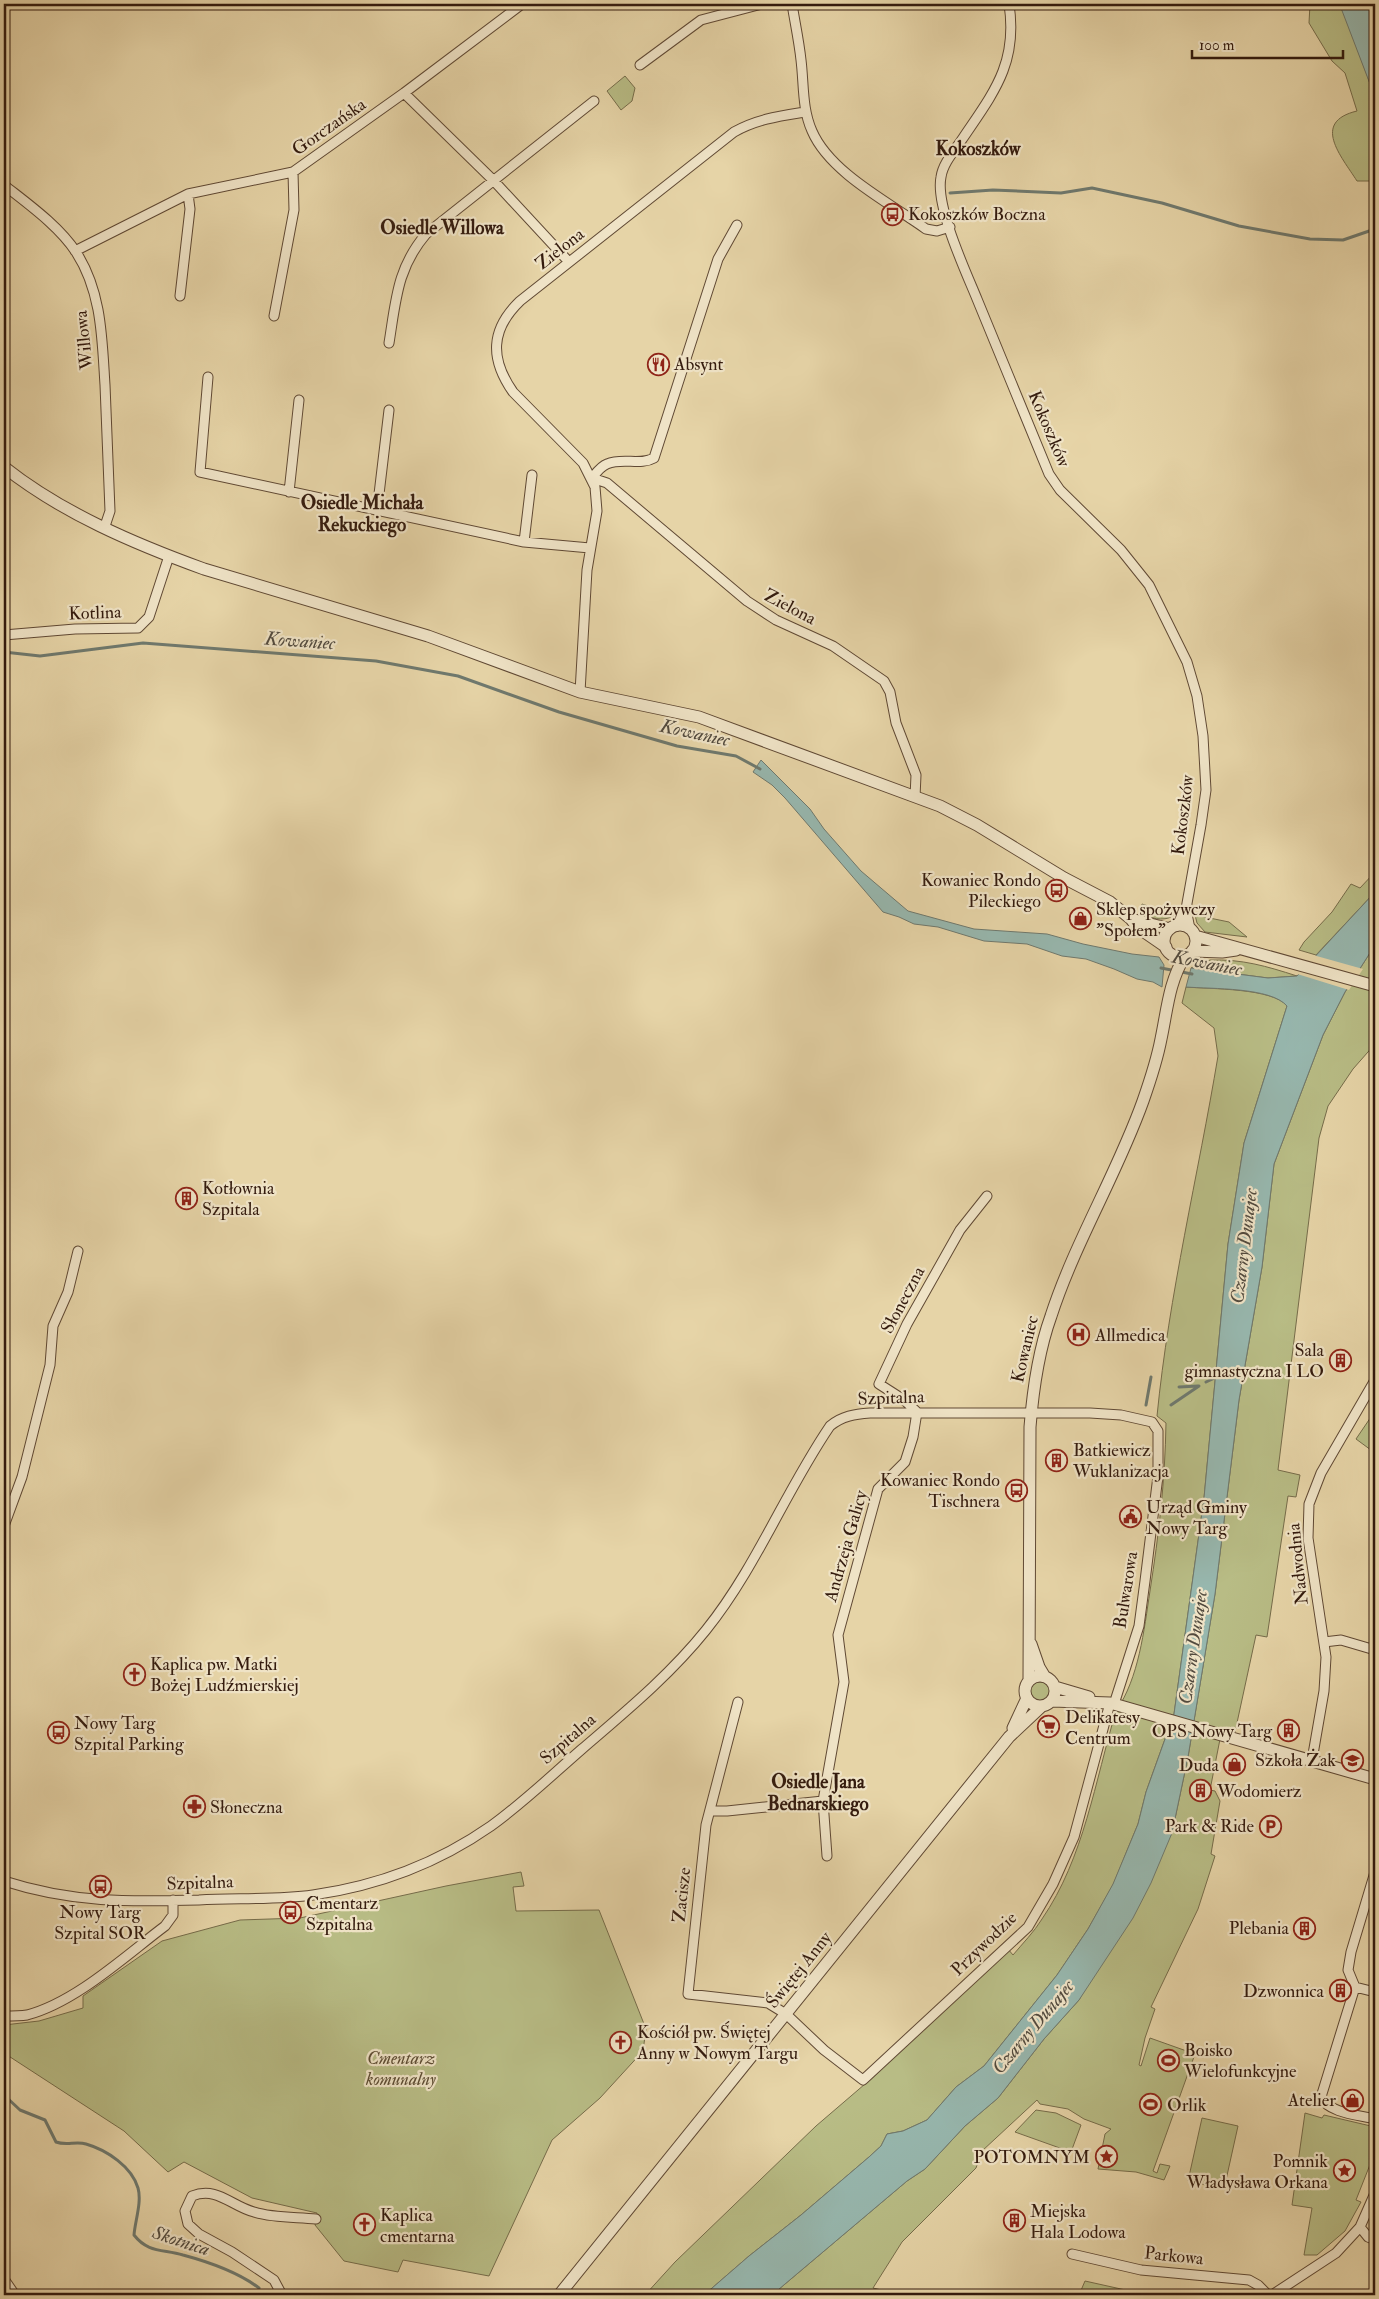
<svg xmlns="http://www.w3.org/2000/svg" width="1379" height="2299" viewBox="0 0 1379 2299" font-family="'IM FELL Double Pica',serif">
<rect width="100%" height="100%" fill="#e6d4a7"/>
<filter id="stains"><feTurbulence type="fractalNoise" baseFrequency=".004" numOctaves="4"/><feColorMatrix values="0 0 0 0 .2 0 0 0 0 .09 0 0 0 0 .02 0 0 0 .5 -.17"/></filter>
<radialGradient id="worn" r=".72"><stop offset=".6" stop-color="#630" stop-opacity="0"/><stop offset="1" stop-color="#630" stop-opacity=".3"/></radialGradient>
<path fill="#b8bc85" stroke="#766c4a" d="M1310,4H1341L1375,97V181H1357C1341,156 1311,122 1357,111L1345,73L1332,61L1309,23Z
M625,76L635,88L632,101L621,110L607,91Z
M1375,872V892L1316,955L1299,950L1304,942L1332,912L1351,884L1360,888Z
M1142,904L1173,915V916C1163,922 1150,918 1140,913Z
M1195,915L1229,922L1247,937L1205,932L1197,923Z
M1375,945V1044L1353,1069L1328,1106L1319,1138L1278,1470L1300,1475L1296,1497L1288,1496L1267,1637L1256,1635L1235,1732L1222,1729L1210,1790L1215,1791L1220,1801L1211,1854L1215,1856L1198,1909L1151,2007L1155,2009L1145,2038L1139,2065L1141,2066L1150,2038L1195,2054L1153,2171L1157,2173L1160,2164L1170,2166L1164,2180L1136,2172L1098,2169L1105,2134L1111,2129L1084,2119L1068,2109L1040,2104L1037,2100L982,2151L976,2168L902,2242L873,2288L903,2295H772L907,2181L925,2169L965,2126L998,2098L1044,2039L1079,2000L1172,1833L1188,1757L1215,1594L1239,1400L1262,1267L1274,1164L1323,1035L1345,992Z
M1210,960C1242,959 1266,966 1297,976L1268,978L1191,968Z
M1186,987C1210,989 1273,988 1287,1006L1244,1143L1228,1244L1204,1498L1174,1714L1146,1792L1138,1824L1113,1885L1088,1929L1057,1975L984,2066L956,2087L927,2120L903,2131L887,2134L881,2146L869,2157L801,2215L749,2256L704,2295H645L675,2262L816,2126L872,2078L1008,1949L1013,1955C1023,1943 1034,1932 1042,1919C1084,1858 1095,1781 1116,1711C1139,1678 1144,1630 1150,1591C1159,1533 1165,1482 1166,1423L1157,1416C1169,1294 1198,1176 1218,1056L1214,1028L1182,1003Z
M1375,1411V1453L1356,1439Z
M1030 1692a10 10 0 1 1 20 0a10 10 0 1 1-20 0Z
M521,1872L524,1886L513,1887L516,1911L599,1910L646,2029L643,2051L600,2098L552,2140L489,2276L403,2260L398,2272L344,2261L315,2225L317,2213L252,2198L184,2162L168,2172L124,2131L4,2053V2025L39,2021L83,2008V1996L162,1941L240,1920L300,1918L446,1886Z
M1036,2110L1056,2113L1081,2125L1071,2152L1015,2132Z
M1305,2113L1322,2118L1324,2115L1375,2127V2152L1356,2200L1361,2202L1345,2231L1317,2255H1304L1312,2208L1292,2205Z
M1202,2118L1238,2126L1224,2189L1188,2181Z
M1085,2281L1148,2295H1079Z"/>
<path fill="#97b7ae" stroke="#6f796e" d="M1341,4H1375V97L1341,8Z
M761,760L810,809L824,829L861,871L908,911L974,929L1047,934L1083,944L1132,954L1159,957L1164,965L1162,987L1153,982L1137,979L1114,969L1086,959L1062,956L1027,944L984,941L938,927L914,924L899,917L883,912L785,798L772,785L753,772Z
M1375,892V945L1345,992L1323,1035L1274,1164L1262,1267L1239,1400L1215,1594L1188,1757L1172,1833L1151,1883L1133,1918L1079,2000L1044,2039L998,2098L965,2126L925,2169L907,2181L772,2295H704L749,2256L801,2215L869,2157L881,2146L887,2134L903,2131L927,2120L956,2087L984,2066L1057,1975L1088,1929L1113,1884L1138,1824L1146,1792L1174,1714L1204,1498L1228,1244L1244,1143L1287,1006C1271,987 1211,989 1186,987L1191,968L1268,978L1297,976Z"/>
<path fill="#e6d4a7" d="M1313,955L1363,969L1349,990L1294,973Z"/>
<g fill="none" stroke-linecap="round" stroke-linejoin="round">
<path stroke="#6f796e" stroke-width="3" d="M950,193L993,190L1061,193L1092,188L1162,203L1239,226L1310,239L1343,240L1375,229
M4,652L40,656L143,643L376,661L458,676L559,712L677,746L736,756L760,769
M1161,968L1192,974
M1206,1382L1219,1376
M1179,1387L1198,1386
M1146,1405L1151,1377
M1171,1405L1199,1386
M4,2095L20,2110L45,2120L56,2142C66,2146 76,2141 86,2144C107,2150 132,2167 138,2188C142,2202 135,2221 134,2235C148,2253 163,2249 183,2255C209,2262 238,2272 259,2288"/>
<defs>
<path id="minor" d="M792,4C795,23 799,41 801,60C804,84 802,109 812,131C830,173 890,203 926,229L937,231L950,227
M1009,4C1018,63 994,92 963,138C955,150 943,163 941,177C935,206 966,272 977,299C1001,358 1025,416 1049,474L1060,490L1121,550L1149,585L1187,662L1197,696L1203,736L1206,790L1201,825L1186,909L1177,926
M640,65L701,20L762,4
M404,93L494,181L569,262
M4,185C28,204 59,226 76,252C102,292 102,339 105,385C107,427 108,469 110,511L105,526
M75,251L188,194L293,172L404,93L522,4
M180,296L190,209L188,194
M274,316L294,210L293,172
M389,343C396,300 397,268 426,234L594,101
M208,377L200,472L524,542L590,548
M592,478L607,483L747,601L776,620L833,646L884,681L890,692L896,723L916,775L915,797
M592,478C596,473 601,466 607,464C623,457 640,466 654,458L718,259L737,225
M289,492L299,400
M377,511L389,410
M524,542L532,475
M4,635L75,629L138,628L149,617L169,556
M580,692L587,570L597,511L595,487L583,463L513,392C490,359 490,330 520,301L734,132C757,119 780,116 805,112
M1186,909L1190,929
M4,1526L22,1477L50,1365L53,1326L68,1292L78,1251
M1324,1642L1341,1640L1375,1650
M738,1702L706,1825L688,1994L768,2003L786,2014L824,2050L863,2080L1028,1927L1053,1884L1074,1837L1110,1703
M1312,1760L1324,1691L1326,1657L1308,1538L1309,1504L1321,1473L1375,1380
M710,1811H727L823,1801
M827,1856L823,1801L844,1682L838,1635L878,1489L905,1462L913,1437L917,1412L904,1400L879,1384L907,1324L960,1230L987,1196
M1375,1872L1351,1952L1348,1970L1355,1987L1375,1992
M4,1881C72,1903 129,1902 199,1900C236,1898 276,1900 313,1895C377,1886 438,1863 491,1826C523,1803 552,1775 582,1749C625,1712 670,1675 706,1630C756,1568 785,1492 830,1426C842,1416 855,1414 870,1413H1090L1121,1415L1152,1422L1158,1431V1476L1145,1581L1139,1626L1114,1704
M1355,1987L1321,2097C1328,2113 1359,2115 1375,2119
M4,2016C11,2016 20,2016 27,2015C76,2002 125,1956 165,1926L173,1915V1900
M1360,2227L1368,2237L1375,2240
M1072,2254L1141,2270L1249,2280L1258,2285L1268,2295
M4,2279L15,2295
M282,2295L274,2280L232,2252L199,2234L188,2224L185,2211L192,2196C217,2186 231,2206 254,2212C273,2218 296,2217 316,2219
M1272,2295L1336,2253L1360,2227L1375,2193"/>
<path id="tertiary" d="M4,467C62,513 135,544 204,569L428,636L580,692L699,717L940,806L977,825L1064,878L1110,902L1131,919L1137,927L1166,947
M1131,919L1170,929
M1164 941a16 16 0 1 1 32 0a16 16 0 1 1-32 0Z
M1195,936L1375,986
M1192,951L1222,952L1236,950
M1031,1644L1039,1667L1045,1677
M1025 1691a15 15 0 1 1 30 0a15 15 0 1 1-30 0Z
M1029,1681L1030,1427C1033,1389 1038,1352 1051,1316C1075,1242 1117,1174 1143,1101C1150,1081 1157,1060 1161,1039C1167,1011 1169,981 1185,956
M1055,1687L1089,1697
M1052,1701L1110,1703L1375,1779
M1013,1728L1027,1698
M559,2295L1009,1737L1042,1706"/>
</defs>
<use href="#minor" stroke="#604934" stroke-width="11"/>
<use href="#tertiary" stroke="#604934" stroke-width="13"/>
<use href="#minor" stroke="#efe3c6" stroke-width="9"/>
<use href="#tertiary" stroke="#efe3c6" stroke-width="11"/>
</g>
<defs>
<symbol id="bus-ring" viewBox="-11 -11 22 22"><circle r="9.5" fill="#efe3c6" stroke="#8f2418" stroke-width="1.5"/><path d="M-5-6H5V4H4V6H2V4H-2V6H-4V4H-5ZM-3.5-4V0h7V-4ZM-3.5 1.2v1.5H-2V1.2ZM2 1.2v1.5H3.5V1.2Z" fill="#8f2418"/></symbol>
<symbol id="restaurant-ring" viewBox="-11 -11 22 22"><circle r="9.5" fill="#efe3c6" stroke="#8f2418" stroke-width="1.5"/><path d="M-5-6h1v4h1v-4h1v4h1v-4h1v5L-1.5 .5V6h-2V.5L-5-1ZM5-6V6H3V1.5H1.5Q1.5-4 5-6Z" fill="#8f2418"/></symbol>
<symbol id="shop-ring" viewBox="-11 -11 22 22"><circle r="9.5" fill="#efe3c6" stroke="#8f2418" stroke-width="1.5"/><path d="M-5-2.5h2.3a2.7 3.5 0 0 1 5.4 0H5L5.5 6h-11ZM-1.5-2.5h3a1.5 2.3 0 0 0-3 0Z" fill="#8f2418"/></symbol>
<symbol id="building-ring" viewBox="-11 -11 22 22"><circle r="9.5" fill="#efe3c6" stroke="#8f2418" stroke-width="1.5"/><path d="M-4-6H4V6H1V3H-1V6H-4ZM-2.5-4.3h1.7v1.8h-1.7ZM.8-4.3h1.7v1.8H.8ZM-2.5-1h1.7V.8h-1.7ZM.8-1h1.7V.8H.8Z" fill="#8f2418"/></symbol>
<symbol id="hospital-ring" viewBox="-11 -11 22 22"><circle r="9.5" fill="#efe3c6" stroke="#8f2418" stroke-width="1.5"/><path d="M-5-5h3v3.5h4V-5h3V5h-3V1.5h-4V5h-3Z" fill="#8f2418"/></symbol>
<symbol id="civic-ring" viewBox="-11 -11 22 22"><circle r="9.5" fill="#efe3c6" stroke="#8f2418" stroke-width="1.5"/><path d="M-.6-6.5H3V-4.5H.6V-3L4-1V1h2V6H-6V1h2V-1L-.6-3ZM-1.2 2.5V6h2.4V2.5Z" fill="#8f2418"/></symbol>
<symbol id="church-ring" viewBox="-11 -11 22 22"><circle r="9.5" fill="#efe3c6" stroke="#8f2418" stroke-width="1.5"/><path d="M-1.2-6h2.4v3.5h3.3v2.4h-3.3V6h-2.4V-.1h-3.3v-2.4h3.3Z" fill="#8f2418"/></symbol>
<symbol id="supermarket-ring" viewBox="-11 -11 22 22"><circle r="9.5" fill="#efe3c6" stroke="#8f2418" stroke-width="1.5"/><path d="M-6-5.5h2.5l.6 2H6L4.5 2H-2.5L-4.4-4H-6ZM-1.5 3.2a1.3 1.3 0 1 0 .1 0ZM3 3.2a1.3 1.3 0 1 0 .1 0Z" fill="#8f2418"/></symbol>
<symbol id="school-ring" viewBox="-11 -11 22 22"><circle r="9.5" fill="#efe3c6" stroke="#8f2418" stroke-width="1.5"/><path d="M0-5L7-2L0 1L-7-2ZM-4 1L0 2.5L4 1V4Q0 6-4 4Z" fill="#8f2418"/></symbol>
<symbol id="pharmacy-ring" viewBox="-11 -11 22 22"><circle r="9.5" fill="#efe3c6" stroke="#8f2418" stroke-width="1.5"/><path d="M-2-6h4v4h4v4h-4v4h-4v-4h-4v-4h4Z" fill="#8f2418"/></symbol>
<symbol id="parking-ring" viewBox="-11 -11 22 22"><circle r="9.5" fill="#efe3c6" stroke="#8f2418" stroke-width="1.5"/><path d="M-3.5-5.5H1a3.5 3.5 0 0 1 0 7H-1V5.5H-3.5ZM-1-3.4V-.6H.8a1.4 1.4 0 0 0 0-2.8Z" fill="#8f2418"/></symbol>
<symbol id="stadium-ring" viewBox="-11 -11 22 22"><circle r="9.5" fill="#efe3c6" stroke="#8f2418" stroke-width="1.5"/><path d="M0-5a6.5 5 0 1 0 0 10a6.5 5 0 1 0 0-10ZM-3.5-1.8h7v3.6h-7Z" fill="#8f2418"/></symbol>
<symbol id="sight-ring" viewBox="-11 -11 22 22"><circle r="9.5" fill="#efe3c6" stroke="#8f2418" stroke-width="1.5"/><path d="M0-6L1.8-2.2L6-1.7L2.9 1.2L3.7 5.4L0 3.3L-3.7 5.4L-2.9 1.2L-6-1.7L-1.8-2.2Z" fill="#8f2418"/></symbol>
</defs>
<g fill-rule="evenodd">
<use href="#bus-ring" x="880" y="202" width="25" height="25"/>
<use href="#restaurant-ring" x="646" y="352" width="25" height="25"/>
<use href="#bus-ring" x="1044" y="878" width="25" height="25"/>
<use href="#shop-ring" x="1068" y="906" width="25" height="25"/>
<use href="#building-ring" x="174" y="1186" width="25" height="25"/>
<use href="#hospital-ring" x="1066" y="1322" width="25" height="25"/>
<use href="#building-ring" x="1328" y="1348" width="25" height="25"/>
<use href="#building-ring" x="1044" y="1448" width="25" height="25"/>
<use href="#bus-ring" x="1004" y="1478" width="25" height="25"/>
<use href="#civic-ring" x="1118" y="1504" width="25" height="25"/>
<use href="#church-ring" x="122" y="1662" width="25" height="25"/>
<use href="#supermarket-ring" x="1036" y="1714" width="25" height="25"/>
<use href="#building-ring" x="1276" y="1718" width="25" height="25"/>
<use href="#bus-ring" x="46" y="1720" width="25" height="25"/>
<use href="#school-ring" x="1340" y="1748" width="25" height="25"/>
<use href="#shop-ring" x="1222" y="1752" width="25" height="25"/>
<use href="#building-ring" x="1188" y="1778" width="25" height="25"/>
<use href="#pharmacy-ring" x="182" y="1794" width="25" height="25"/>
<use href="#parking-ring" x="1258" y="1814" width="25" height="25"/>
<use href="#bus-ring" x="88" y="1874" width="25" height="25"/>
<use href="#bus-ring" x="278" y="1900" width="25" height="25"/>
<use href="#building-ring" x="1292" y="1916" width="25" height="25"/>
<use href="#building-ring" x="1328" y="1978" width="25" height="25"/>
<use href="#church-ring" x="608" y="2030" width="25" height="25"/>
<use href="#stadium-ring" x="1156" y="2048" width="25" height="25"/>
<use href="#shop-ring" x="1340" y="2088" width="25" height="25"/>
<use href="#stadium-ring" x="1138" y="2092" width="25" height="25"/>
<use href="#sight-ring" x="1094" y="2144" width="25" height="25"/>
<use href="#sight-ring" x="1332" y="2158" width="25" height="25"/>
<use href="#building-ring" x="1002" y="2208" width="25" height="25"/>
<use href="#church-ring" x="352" y="2212" width="25" height="25"/>
</g>
<g text-anchor="middle" dominant-baseline="central" stroke-width="4.5" stroke-linejoin="round" paint-order="stroke">
<g font-size="18" fill="#341b0e" stroke="#efe3c6">
<text transform="translate(329 127) rotate(-35)">Gorczańska</text>
<text transform="translate(560 249) rotate(-38)">Zielona</text>
<text transform="translate(84 340) rotate(-96)">Willowa</text>
<text transform="translate(1049 429) rotate(67)">Kokoszków</text>
<text transform="translate(790 607) rotate(28)">Zielona</text>
<text transform="translate(95 613) rotate(-2)">Kotlina</text>
<text transform="translate(1183 815) rotate(-83)">Kokoszków</text>
<text transform="translate(903 1300) rotate(-62)">Słoneczna</text>
<text transform="translate(1025 1349) rotate(-77)">Kowaniec</text>
<text transform="translate(891 1398) rotate(-2)">Szpitalna</text>
<text transform="translate(846 1546) rotate(-74)">Andrzeja Galicy</text>
<text transform="translate(1298 1564) rotate(-96)">Nadwodnia</text>
<text transform="translate(1126 1590) rotate(-81)">Bulwarowa</text>
<text transform="translate(568 1739) rotate(-41)">Szpitalna</text>
<text transform="translate(200 1883) rotate(-2)">Szpitalna</text>
<text transform="translate(682 1895) rotate(-84)">Zacisze</text>
<text transform="translate(984 1944) rotate(-44)">Przywodzie</text>
<text transform="translate(799 1970) rotate(-51)">Świętej Anny</text>
<text transform="translate(1174 2256) rotate(6)">Parkowa</text>
</g>
<g font-size="18" fill="#341b0e" stroke="#efe3c6" text-anchor="start">
<text x="908" y="214">Kokoszków Boczna</text>
<text x="674" y="364">Absynt</text>
<text x="1041" y="880" text-anchor="end">Kowaniec Rondo<tspan x="1041" dy="21">Pileckiego</tspan></text>
<text x="1096" y="909">Sklep spożywczy<tspan x="1096" dy="21">"Społem"</tspan></text>
<text x="202" y="1188">Kotłownia<tspan x="202" dy="21">Szpitala</tspan></text>
<text x="1095" y="1335">Allmedica</text>
<text x="1324" y="1350" text-anchor="end">Sala<tspan x="1324" dy="21">gimnastyczna I LO</tspan></text>
<text x="1073" y="1450">Batkiewicz<tspan x="1073" dy="21">Wuklanizacja</tspan></text>
<text x="1000" y="1480" text-anchor="end">Kowaniec Rondo<tspan x="1000" dy="21">Tischnera</tspan></text>
<text x="1146" y="1507">Urząd Gminy<tspan x="1146" dy="21">Nowy Targ</tspan></text>
<text x="150" y="1664">Kaplica pw. Matki<tspan x="150" dy="21">Bożej Ludźmierskiej</tspan></text>
<text x="1065" y="1717">Delikatesy<tspan x="1065" dy="21">Centrum</tspan></text>
<text x="74" y="1723">Nowy Targ<tspan x="74" dy="21">Szpital Parking</tspan></text>
<text x="1272" y="1731" text-anchor="end">OPS Nowy Targ</text>
<text x="1336" y="1760" text-anchor="end">Szkoła Żak</text>
<text x="1219" y="1765" text-anchor="end">Duda</text>
<text x="1217" y="1791">Wodomierz</text>
<text x="210" y="1807">Słoneczna</text>
<text x="1254" y="1826" text-anchor="end">Park &amp; Ride</text>
<text x="306" y="1903">Cmentarz<tspan x="306" dy="21">Szpitalna</tspan></text>
<text x="100" y="1912" text-anchor="middle">Nowy Targ<tspan x="100" dy="21">Szpital SOR</tspan></text>
<text x="1289" y="1928" text-anchor="end">Plebania</text>
<text x="1324" y="1991" text-anchor="end">Dzwonnica</text>
<text x="637" y="2032">Kościół pw. Świętej<tspan x="637" dy="21">Anny w Nowym Targu</tspan></text>
<text x="1184" y="2050">Boisko<tspan x="1184" dy="21">Wielofunkcyjne</tspan></text>
<text x="1336" y="2100" text-anchor="end">Atelier</text>
<text x="1167" y="2105">Orlik</text>
<text x="1090" y="2157" text-anchor="end">POTOMNYM</text>
<text x="1328" y="2161" text-anchor="end">Pomnik<tspan x="1328" dy="21">Władysława Orkana</tspan></text>
<text x="1030" y="2211">Miejska<tspan x="1030" dy="21">Hala Lodowa</tspan></text>
<text x="380" y="2215">Kaplica<tspan x="380" dy="21">cmentarna</tspan></text>
</g>
<g font-size="18" font-style="italic" fill="#5c4b32" stroke="#efe3c6">
<text x="401" y="2058">Cmentarz<tspan x="401" dy="21">komunalny</tspan></text>
</g>
<g font-size="19" font-weight="bold" fill="#341b0e" stroke="#efe3c6">
<text x="978" y="149">Kokoszków</text>
<text x="442" y="228">Osiedle Willowa</text>
<text x="362" y="503">Osiedle Michała<tspan x="362" dy="22">Rekuckiego</tspan></text>
<text x="818" y="1782">Osiedle Jana<tspan x="818" dy="22">Bednarskiego</tspan></text>
</g>
<g font-size="19" font-style="italic" fill="#524a3e" stroke="#efe3c6">
<text transform="translate(300 641) rotate(4)">Kowaniec</text>
<text transform="translate(695 733) rotate(12)">Kowaniec</text>
<text transform="translate(1207 963) rotate(11)">Kowaniec</text>
<text transform="translate(1244 1246) rotate(-83)">Czarny Dunajec</text>
<text transform="translate(1193 1647) rotate(-82)">Czarny Dunajec</text>
<text transform="translate(1033 2027) rotate(-50)">Czarny Dunajec</text>
<text transform="translate(181 2241) rotate(18)">Skotnica</text>
</g>
</g>
<rect width="1379" height="2299" fill="none" stroke="#e6d4a7" stroke-width="20"/>
<rect x="5" y="5" width="1369" height="2289" fill="none" stroke="#341b0e" stroke-width="2.5"/>
<rect x="10" y="10" width="1359" height="2279" fill="none" stroke="#341b0e"/>
<path d="M1192 50v8h151v-8" fill="none" stroke="#341b0e" stroke-width="2.5"/>
<text x="1199" y="50" font-size="15" fill="#341b0e" stroke="#efe3c6" stroke-width="4" paint-order="stroke">100 m</text>
<rect width="100%" height="100%" filter="url(#stains)"/>
<rect width="100%" height="100%" fill="url(#worn)"/>
</svg>
